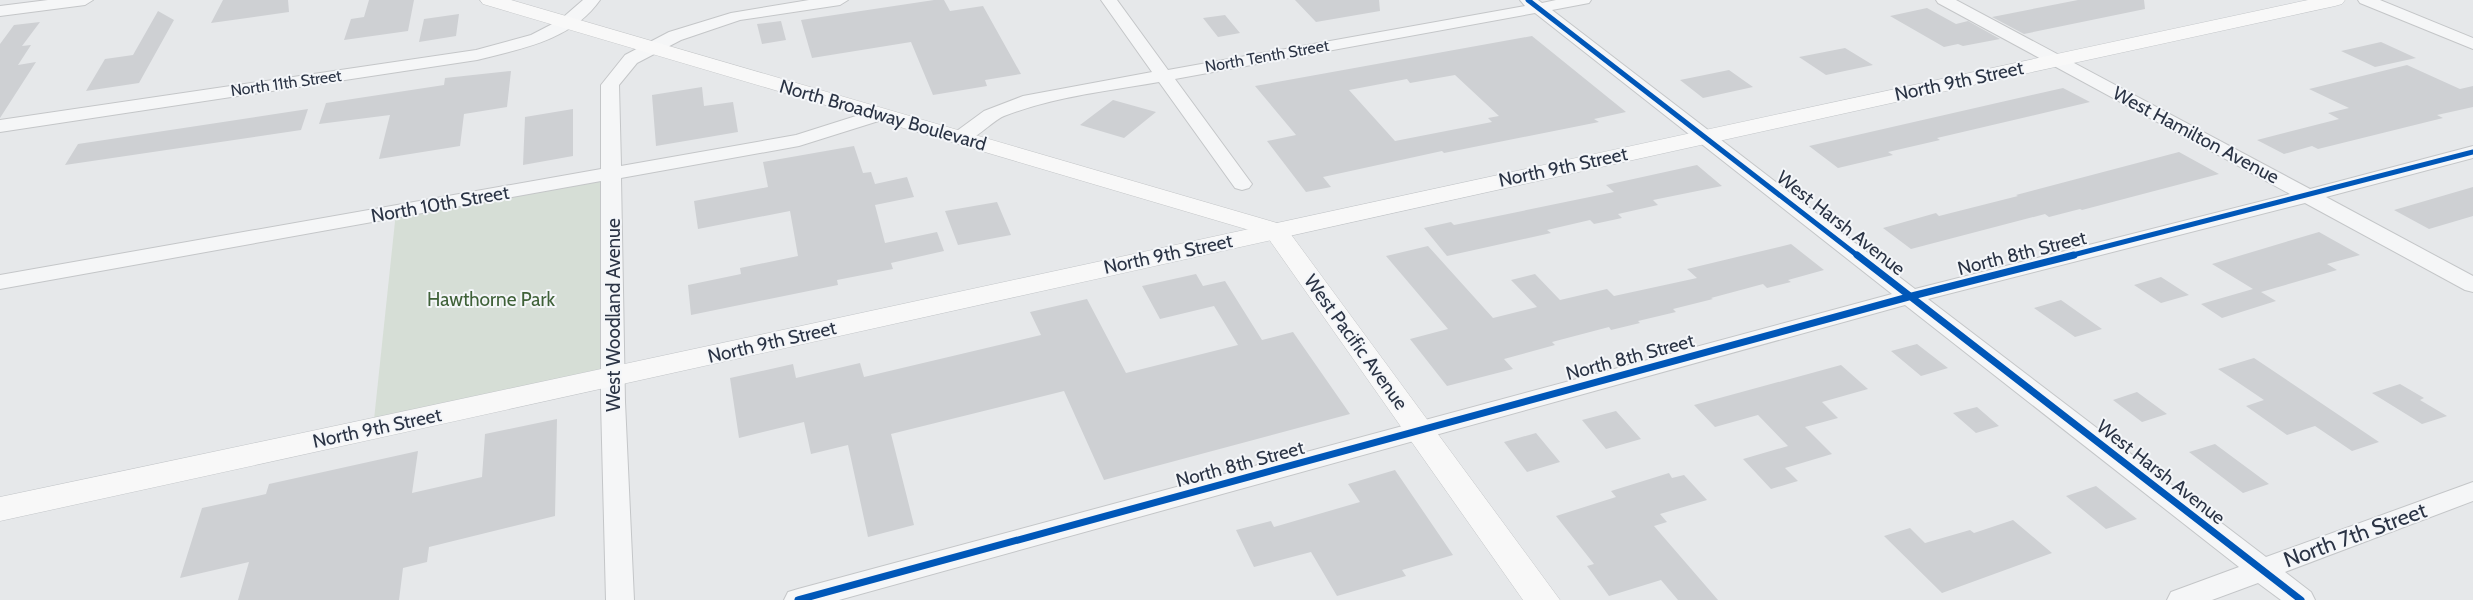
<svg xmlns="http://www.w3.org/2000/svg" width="2473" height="600" viewBox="0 0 2473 600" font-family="Cabin,sans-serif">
<rect width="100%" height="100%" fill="#e6e8ea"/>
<path fill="#d6ded6" d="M612,173L613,378L373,429L396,212Z"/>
<path fill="#ced0d3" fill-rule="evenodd" d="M223,0H288L289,12L211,23Z
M369,0H414L408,31L344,40L351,19L364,17Z
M934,0H944L950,11L983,6L1021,74L985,80L987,86L933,95L911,42L812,58L801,20Z
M1295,0H1379L1380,11L1316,22Z
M2078,0H2144L2145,9L2024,34L1992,17Z
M1927,8L1956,24L1968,21L2000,39L1963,46L1958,44L1944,47L1890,16Z
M158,11L174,20L139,83L86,91L105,59L133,55Z
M459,14L456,36L419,42L424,19Z
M1225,15L1240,33L1218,37L1203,18Z
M781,21L786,40L762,44L757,24Z
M40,22L22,46L31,45L18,65L36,62L0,118V44L14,25Z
M1532,36L1626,112L1594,119L1599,122L1444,153L1442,151L1323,177L1331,187L1306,192L1267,141L1296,135L1255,86ZM1455,75L1499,116L1488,118L1492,122L1395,141L1349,90L1407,79L1410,83Z
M2381,42L2416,58L2375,67L2341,51Z
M1845,48L1873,65L1826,75L1799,57Z
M2407,65L2460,89L2473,86V107L2437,115L2443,118L2318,149L2312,146L2284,154L2257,140L2339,119L2328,113L2349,108L2309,89Z
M1729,70L1753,87L1703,98L1680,80Z
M511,71L507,107L464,114L460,146L379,159L390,115L319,124L326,103L444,85L445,78Z
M702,87L704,106L733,102L738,132L656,146L652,95Z
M2063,88L2090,102L1937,138L1940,140L1888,152L1893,155L1838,168L1809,146Z
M1113,100L1156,112L1124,138L1080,125Z
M308,109L301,130L65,165L78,144Z
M573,109V156L523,165L525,117Z
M854,146L863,173L871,172L875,184L907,177L914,197L875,205L885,243L937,232L944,251L891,263L893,269L837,280L838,285L691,315L688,285L741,274L740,268L798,256L790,211L698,229L694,201L768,187L763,162Z
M2179,152L2219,174L2082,210L2080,209L2049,217L2045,214L1911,249L1883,228L1936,213L1939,216L2018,196L2016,195Z
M1697,165L1722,186L1653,200L1658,205L1618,214L1622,218L1594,224L1590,220L1547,230L1551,233L1447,256L1424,228L1451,222L1454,225L1614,192L1606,185Z
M2473,187V216L2429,229L2394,210Z
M997,202L1011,235L958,245L945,211Z
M2319,232L2360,255L2327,264L2337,270L2261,292L2276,301L2222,318L2201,304L2253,289L2212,264Z
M1791,244L1824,270L1788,280L1791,282L1767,288L1763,284L1711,298L1713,299L1673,309L1676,312L1638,321L1640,323L1611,330L1609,327L1552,342L1555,345L1504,359L1513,369L1447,386L1410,339L1448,329L1386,256L1428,246L1493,318L1537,307L1511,280L1535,274L1560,300L1607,289L1614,296L1697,278L1687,269Z
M1196,274L1203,286L1225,281L1262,340L1293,332L1350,414L1104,480L1064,391L891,434L914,525L868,537L848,445L811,454L804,422L739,438L730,378L793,364L796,378L860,363L864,377L1041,335L1030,312L1087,299L1126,373L1238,345L1214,306L1160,319L1142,286Z
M2161,277L2189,295L2161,303L2134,285Z
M2061,300L2102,329L2075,337L2034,308Z
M1917,344L1948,368L1921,376L1891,351Z
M2254,358L2379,442L2352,451L2315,426L2287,435L2246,406L2264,400L2218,369Z
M1841,365L1868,389L1822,402L1838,418L1805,427L1832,454L1785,468L1798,481L1771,489L1743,459L1788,446L1758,415L1715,427L1694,405Z
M2400,384L2424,398L2420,400L2447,416L2422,424L2372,393Z
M2137,392L2167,414L2142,422L2113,400Z
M1977,407L1999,426L1976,433L1953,413Z
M1616,411L1641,439L1606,449L1582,420Z
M557,419L555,516L429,547L427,562L403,568L399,600H238L249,562L180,578L202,508L266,494L269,484L418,451L412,493L482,477L485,434Z
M1536,433L1560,462L1527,472L1504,442Z
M2215,444L2269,484L2243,493L2189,452Z
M1395,470L1453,555L1402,570L1406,576L1337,596L1311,552L1254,567L1236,530L1271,521L1274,527L1360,502L1348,484Z
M1669,473L1672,478L1684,475L1707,500L1660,514L1667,522L1654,526L1718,600H1678L1661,580L1609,596L1587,566L1594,564L1556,516L1616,497L1611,491Z
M2096,486L2137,519L2106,529L2066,496Z
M2013,520L2052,553L1942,593L1884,536L1910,528L1925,543L1970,530L1974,533Z"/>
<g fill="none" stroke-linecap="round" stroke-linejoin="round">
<defs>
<path id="minor" d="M48,0H93L85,5L0,16V6Z
M583,0H600C572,40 521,49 477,60L0,132V120L476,50L531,35L560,20Z
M809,0H848L840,5L740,20L681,40L637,63L619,85L621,166L796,135L878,109L885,111L887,115L885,119L799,146L621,178L625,402L634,600H606L601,402V181L0,289V275L601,169V85L625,55L669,32L731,13Z
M1101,0H1117L1168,70L1525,6L1520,0H1538L1542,3L1556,0H1591L1589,3L1552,10L1915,289L2290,194L1938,3L1936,0H1956L2310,189L2473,146V158L2326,197L2473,276V292L2465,290L2305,203L1928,299L2266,557L2473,482V501L2285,572L2311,592L2315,600H2281L2258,583L2212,600H2167L2171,592L2239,567L1905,305L839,600H784L788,592L798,589L1892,294L1535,13L1175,79L1252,184L1249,188L1242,190L1235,188L1159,82C1107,91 1053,97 1004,116C988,123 973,146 954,141L952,137L954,133L984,111L1023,96L1152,72Z
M2358,0H2380L2473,38V49L2360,3Z"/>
<path id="secondary" d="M480,0H511L1284,225L1560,600H1523L1266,235L483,4Z"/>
<path id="primary" d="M2308,0H2345L2342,4L2335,6C1556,175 779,351 0,521V497C770,335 1538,165 2308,0Z"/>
</defs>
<use href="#minor" stroke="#c4c6c8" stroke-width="2"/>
<use href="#secondary" stroke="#c4c6c8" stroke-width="1"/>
<use href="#primary" stroke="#c2c5c8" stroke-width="1"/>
<use href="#minor" fill="#f5f6f7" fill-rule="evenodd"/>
<use href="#secondary" fill="#f8f8f8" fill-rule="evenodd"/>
<use href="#primary" fill="#f8f8f8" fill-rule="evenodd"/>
<defs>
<path id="cycleway-far1" d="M1528,0L1858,256
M2069,256L2473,152"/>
<path id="cycleway" d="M1857,255L2301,600
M798,600L1912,296L2074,255"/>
</defs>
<use href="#cycleway-far1" stroke="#f4f6f9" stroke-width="8"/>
<use href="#cycleway" stroke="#f4f6f9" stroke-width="10"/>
<use href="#cycleway-far1" stroke="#0057b8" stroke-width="5"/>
<use href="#cycleway" stroke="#0057b8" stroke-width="7"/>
</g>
<g text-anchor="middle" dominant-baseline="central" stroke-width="4" stroke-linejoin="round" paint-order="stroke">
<g font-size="16" fill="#2b3445" stroke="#f4f6f9">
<text transform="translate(1267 56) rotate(-10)">North Tenth Street</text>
<text transform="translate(286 83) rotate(-8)">North 11th Street</text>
</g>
<g font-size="19" fill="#2b3445" stroke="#f4f6f9">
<text transform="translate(1959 81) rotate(-12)">North 9th Street</text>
<text transform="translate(883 115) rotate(16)">North Broadway Boulevard</text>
<text transform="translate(2196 135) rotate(28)">West Hamilton Avenue</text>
<text transform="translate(1563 167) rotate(-12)">North 9th Street</text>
<text transform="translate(440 204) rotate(-10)">North 10th Street</text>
<text transform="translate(1841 223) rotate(38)">West Harsh Avenue</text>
<text transform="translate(2022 253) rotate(-14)">North 8th Street</text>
<text transform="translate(1168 254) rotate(-12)">North 9th Street</text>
<text transform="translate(613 315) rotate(-90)">West Woodland Avenue</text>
<text transform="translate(772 342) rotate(-13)">North 9th Street</text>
<text transform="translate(1356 342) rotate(54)">West Pacific Avenue</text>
<text transform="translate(1630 357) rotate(-15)">North 8th Street</text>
<text transform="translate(377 428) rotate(-12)">North 9th Street</text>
<text transform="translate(1240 464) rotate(-15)">North 8th Street</text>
<text transform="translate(2161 472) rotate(38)">West Harsh Avenue</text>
</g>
<g font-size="19" fill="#3f6138" stroke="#f4f6f9">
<text x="491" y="299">Hawthorne Park</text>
</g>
<g font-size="22" fill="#2b3445" stroke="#f4f6f9">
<text transform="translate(2355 535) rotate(-20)">North 7th Street</text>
</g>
</g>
</svg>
